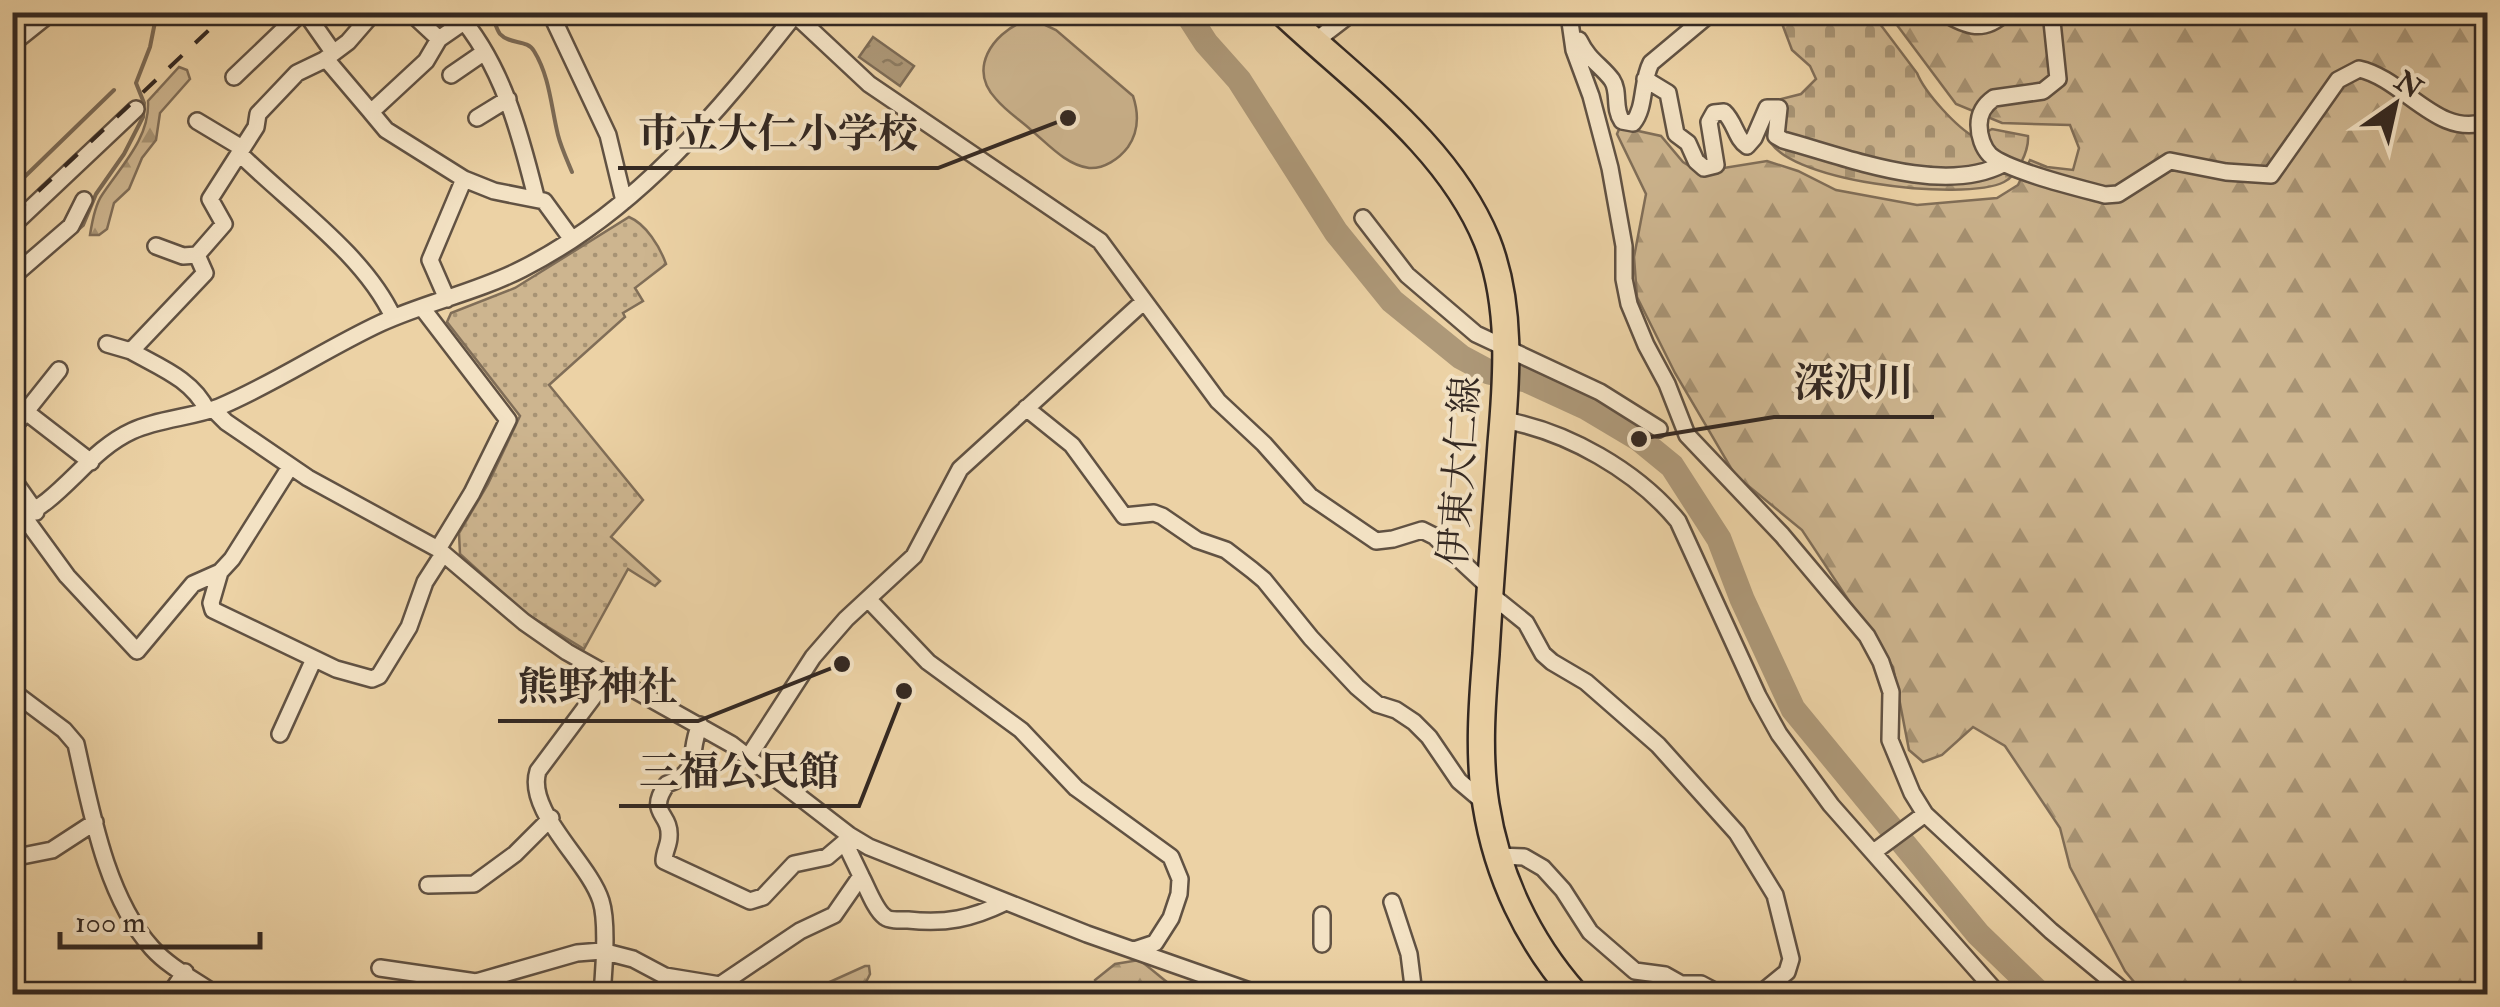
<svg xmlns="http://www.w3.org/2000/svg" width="2500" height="1007" viewBox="0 0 2500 1007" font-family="'IM FELL Double Pica','Noto Serif JP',serif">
<defs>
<pattern id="grass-dots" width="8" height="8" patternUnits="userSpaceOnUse" patternTransform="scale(2.5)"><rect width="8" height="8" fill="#cdb58f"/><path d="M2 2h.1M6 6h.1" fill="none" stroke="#a79374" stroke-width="1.8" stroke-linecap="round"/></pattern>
<pattern id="forest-firs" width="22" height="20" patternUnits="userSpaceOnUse" patternTransform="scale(2.5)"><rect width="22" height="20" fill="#cdb58f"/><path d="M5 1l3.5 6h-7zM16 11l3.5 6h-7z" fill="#a79374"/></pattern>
<pattern id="cemetery-stones" width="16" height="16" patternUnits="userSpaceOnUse" patternTransform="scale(2.5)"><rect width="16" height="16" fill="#cdb58f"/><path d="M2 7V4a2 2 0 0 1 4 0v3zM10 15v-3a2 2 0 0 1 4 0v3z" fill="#a79374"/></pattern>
<pattern id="water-ripples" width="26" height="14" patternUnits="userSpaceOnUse" patternTransform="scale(2.5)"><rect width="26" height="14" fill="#ad9878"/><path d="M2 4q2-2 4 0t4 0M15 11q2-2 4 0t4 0" fill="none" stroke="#8d7c62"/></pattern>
</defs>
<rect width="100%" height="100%" fill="#ecd2a5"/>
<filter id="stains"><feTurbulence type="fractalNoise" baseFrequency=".002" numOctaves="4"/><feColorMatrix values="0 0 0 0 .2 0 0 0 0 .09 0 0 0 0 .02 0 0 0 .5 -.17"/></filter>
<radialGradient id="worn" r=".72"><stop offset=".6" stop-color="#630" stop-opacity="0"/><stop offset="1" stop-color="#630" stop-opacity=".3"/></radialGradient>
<path fill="url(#grass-dots)" stroke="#806e58" stroke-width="2.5" d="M629,217C646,224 660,247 666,264L635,288L643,301L623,313L625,317L549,385L643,500L611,537L660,581L655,586L628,569L584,649L525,613L460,554L459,533L488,484L520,416L447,322L451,313L515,288Z"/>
<path fill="url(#forest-firs)" stroke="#806e58" stroke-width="2.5" d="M1888,13H2487V994H2144L2125,971L2070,867L2060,828L2005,746L1973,727L1942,755L1923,762L1909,750L1893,667L1802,530L1735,475L1675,373L1637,297L1634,257L1646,194L1617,134L1620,127L1661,136L1683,162L1699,172L1767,161L1798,171L1836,190L1917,205L1997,198L2018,185L2030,160L2047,167L2073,170L2079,148L2070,125L2002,123L1956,104Z
M179,67L187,70L190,79L160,113L156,140L142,158L129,189L114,203L107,229L99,235H90C92,222 95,205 102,195C121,166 150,138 148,101Z
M1139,960C1154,970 1171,988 1185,994H1097L1095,980L1115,964Z
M865,966H869L870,974L860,994H793L823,985Z"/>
<path fill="url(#cemetery-stones)" stroke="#806e58" stroke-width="2.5" d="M1871,12L1917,73C1925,93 1957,128 1976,138L1992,129L2028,136C2029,150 2018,175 2004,182C1966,202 1776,182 1767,134C1765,121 1774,109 1781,99L1801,94L1816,79L1810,66L1792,50L1778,13Z"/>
<path fill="#cdb58f" stroke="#806e58" stroke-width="2.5" d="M1024,21L1041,23L1056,30L1133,96C1139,114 1139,131 1128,147C1119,159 1104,169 1089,168C1066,165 1048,144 1031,130C1020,120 1006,111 996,99C968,69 992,34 1024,21Z"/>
<path fill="url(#water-ripples)" stroke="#7c6b56" stroke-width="2.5" d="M873,37L914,66L900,86L859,57Z"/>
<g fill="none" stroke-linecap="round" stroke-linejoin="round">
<path stroke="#7c6b56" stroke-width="4" d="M491,12C494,19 496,29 500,34C510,45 527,39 534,51C550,77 551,107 558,135C561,147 567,160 572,172
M12,189L114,90
M12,287L83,225L96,194L124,154L143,117L144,103L136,83L150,47L157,12"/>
<path stroke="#ad9878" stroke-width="25" d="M1186,12L1206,43L1239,80L1336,232L1392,301L1461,357L1489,372L1526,380L1587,408L1639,439L1672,466L1719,539L1742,599L1793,709L1978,934L2040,994"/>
<defs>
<path id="minor" d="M305,12L333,52
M410,12L439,39
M456,12C502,63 520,133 536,197
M550,12L608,135L624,201
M792,12L869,84L1100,241L1218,401L1264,444L1310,496L1376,541L1393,539L1422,530L1434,536L1490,588
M1573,12L1570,22L1574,50L1591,96L1610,168L1624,246V279L1629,304L1646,345L1667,384L1687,435L1782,535L1867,636L1881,662L1891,692L1890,740L1912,793L1925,814
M1943,12C1967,27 1984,33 2006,12
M2051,12L2058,79L2043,91L1994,98C1984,105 1979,113 1979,125C1979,136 1983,148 1990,155C2008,171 2079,188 2105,195L2118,194L2170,161L2226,172L2271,175L2338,80L2359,69C2405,79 2438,140 2488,121
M1579,40C1589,61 1601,65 1612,80C1620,92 1613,108 1622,121L1633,123C1646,107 1641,82 1651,63L1712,12
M1314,42L1353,12
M12,44L52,12
M326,59L371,112
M451,75L483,53
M234,77L302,12
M1645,79L1668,93L1676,134L1688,143L1696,161L1704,168L1716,165L1709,122L1714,113L1724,112C1735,122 1736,139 1747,146L1754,138L1767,108H1779L1776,136L1783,140C1846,157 1942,196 2003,164
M477,118L508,99
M197,121L242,148
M239,153C288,202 364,254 393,317
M464,179L494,191L544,201L571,238
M1363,218L1407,275L1476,334L1600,392L1659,429
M12,226L136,109
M156,246L183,256L197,255
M12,277L71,226L84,200
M447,299L430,260L464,179L386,130L371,112L426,61L439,39L478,12
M423,309L508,420L472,493L438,549
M107,344L131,351
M12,401L91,462
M1026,408L1072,445L1124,516L1154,513L1162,516L1197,540L1226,550L1252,570L1264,580L1311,638L1357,687L1377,704L1396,710L1414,722L1429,737L1459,781L1485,803
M213,409L226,422L308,478L438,549L524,622L567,652L731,744L849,835L869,847L1087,934L1258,994
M207,410C192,379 159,367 131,351L205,273L197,255L224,224L210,199L256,127L258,114L297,73L324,60L348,42L374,12
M1503,420C1567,431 1637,471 1678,521L1758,696L1779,734L1831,805L1998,994
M12,429L59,370
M12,478L36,512
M24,517L67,576L137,651L193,584L220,572L232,559L290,467
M12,522C63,501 86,452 132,431C160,418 191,418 219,407C274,384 327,348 381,323C427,302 477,292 522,269C637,211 719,111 797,12
M220,572L211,603L213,610L336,669L372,679L379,676L409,627L425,582L443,554
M1490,594L1526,623L1543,654L1552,662L1586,682L1658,745L1737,833L1775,895L1791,959L1787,972L1760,994
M869,600L928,662L1021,730L1076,788L1171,857L1180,879L1179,894L1171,918L1155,943L1134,950
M12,691L64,730L76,744C91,810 106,897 152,948C169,967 195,980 215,994
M700,725C687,753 702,772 667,784C646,814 671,812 669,837C669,845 664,852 664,861L750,901L763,897L794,864L827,857L847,840
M280,734L314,659
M749,756L813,657L846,619L914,556L960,469L1142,303
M1875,851L1925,814L2051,931L2127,994
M1498,856L1524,857L1543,868L1563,890L1590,932L1635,971L1665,975L1681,984H1701L1720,994
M12,858L52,850L95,822
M861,876C867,887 875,910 885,917C890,921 902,920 908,920C946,924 971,919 1006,902
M428,885L474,884L515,854L551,818
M1392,902L1409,954L1414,994
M1322,944V915
M380,968L476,982L577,953L602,951L633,959L665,976L720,985L800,931L834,915L861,876L849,851V835
M12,972L19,994
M170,994L185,972
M602,994C604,970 608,923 601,901C589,862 525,811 538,771L609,676"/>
<path id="primary" d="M1282,12C1355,81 1448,145 1487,241C1512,304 1507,376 1501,443C1496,513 1490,584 1486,654C1482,703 1478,756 1486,805C1497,875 1528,941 1575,994"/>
</defs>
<use href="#minor" stroke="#615243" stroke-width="20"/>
<use href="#primary" stroke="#332822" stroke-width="30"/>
<use href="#minor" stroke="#f3e2c4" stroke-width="15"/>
<use href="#primary" stroke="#ecd2a5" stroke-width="25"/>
<path stroke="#332822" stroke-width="4" stroke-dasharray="18 18" stroke-linecap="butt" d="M12,216L228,12"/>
</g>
<g text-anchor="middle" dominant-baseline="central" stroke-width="8" stroke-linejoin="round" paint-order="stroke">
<g font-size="38" fill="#332822" stroke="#f3e2c4">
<text transform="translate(1460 471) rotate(-86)">伊東大仁線</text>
</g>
</g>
<path fill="none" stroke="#332822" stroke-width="4" d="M1068 118L938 168H618M1639 439L1774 417H1934M842 664L698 721H498M904 691L859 806H619"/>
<g fill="#332822" stroke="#f3e2c4" stroke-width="4">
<circle cx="1068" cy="118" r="10"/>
<circle cx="1639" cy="439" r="10"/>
<circle cx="842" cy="664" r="10"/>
<circle cx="904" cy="691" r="10"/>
</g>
<g font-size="40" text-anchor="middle" font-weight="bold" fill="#332822" stroke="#f3e2c4" stroke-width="8" stroke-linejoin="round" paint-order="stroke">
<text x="778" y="147">市立大仁小学校</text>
<text x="1854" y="396">深沢川</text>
<text x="598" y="700">熊野神社</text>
<text x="739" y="785">三福公民館</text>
</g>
<rect width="2500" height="1007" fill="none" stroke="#ecd2a5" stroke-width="50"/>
<rect x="15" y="15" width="2470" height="977" fill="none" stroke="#332822" stroke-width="5"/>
<rect x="25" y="25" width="2450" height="957" fill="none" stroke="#332822" stroke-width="2.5"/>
<g transform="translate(2395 105) rotate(34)" stroke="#f3e2c4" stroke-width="8" paint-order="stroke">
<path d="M0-8L18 38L0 25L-18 38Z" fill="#332822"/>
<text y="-15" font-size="28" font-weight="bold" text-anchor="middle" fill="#332822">N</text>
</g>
<path d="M60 932v15h200v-15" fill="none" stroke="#332822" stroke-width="5"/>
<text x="75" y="932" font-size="30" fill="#332822" stroke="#f3e2c4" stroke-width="8" paint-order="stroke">100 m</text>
<rect width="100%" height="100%" filter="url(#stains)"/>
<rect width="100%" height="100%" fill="url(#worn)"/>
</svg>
